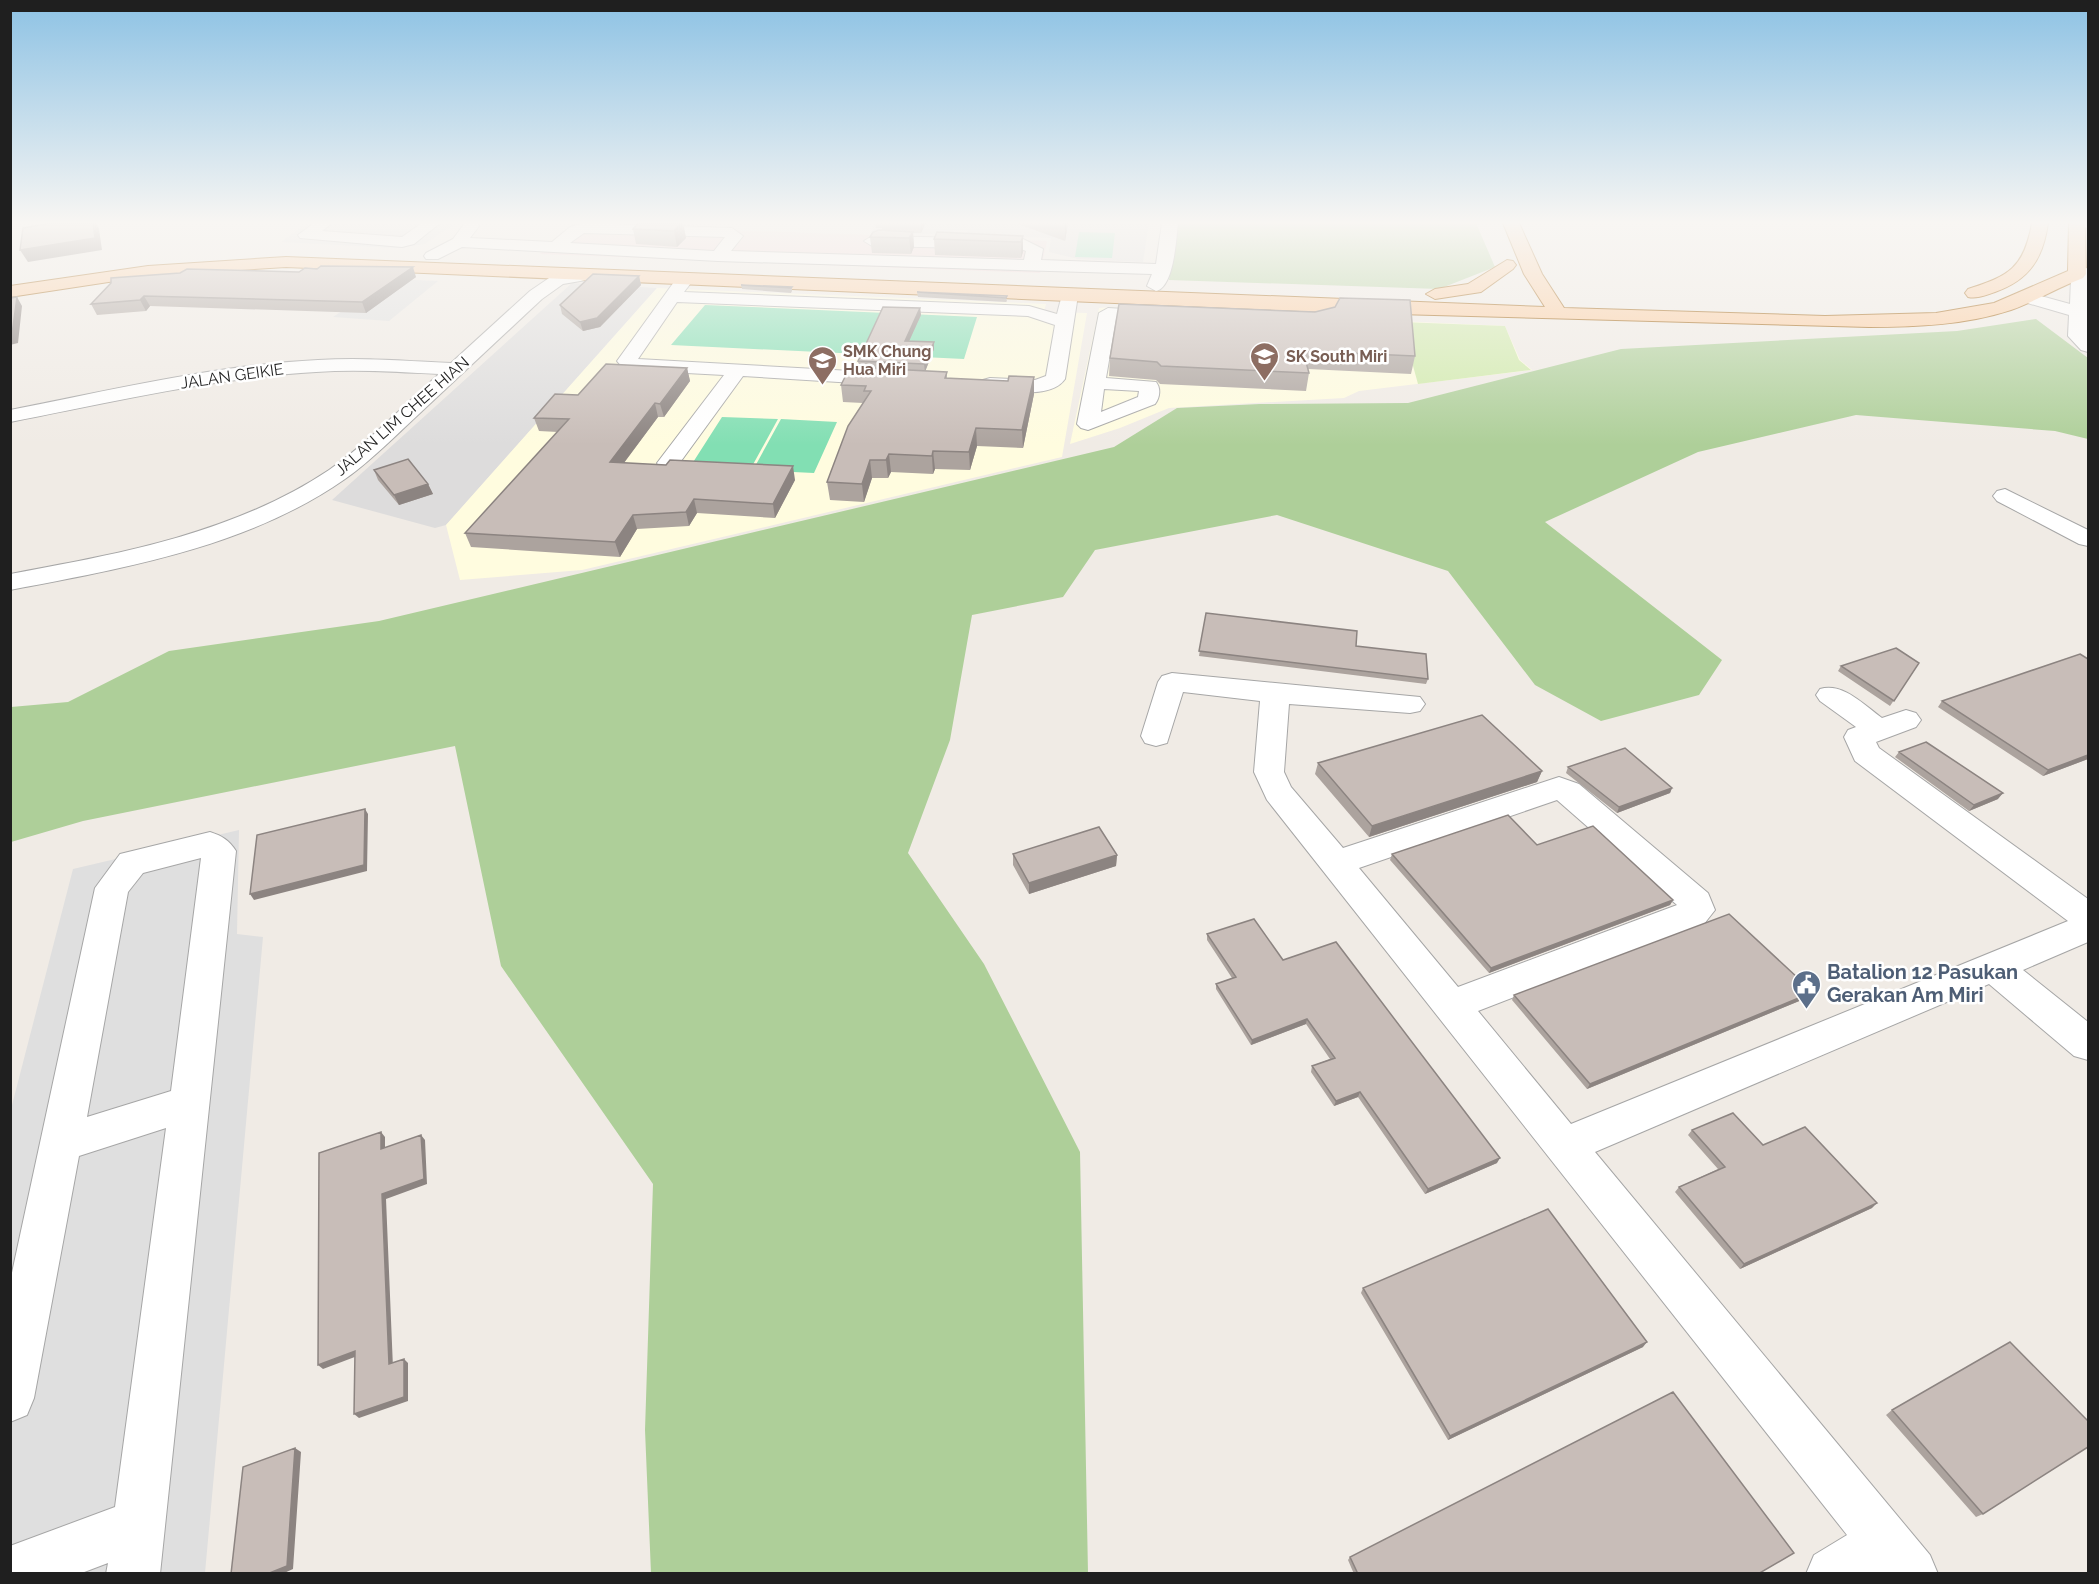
<svg xmlns="http://www.w3.org/2000/svg" width="2099" height="1584" viewBox="0 0 2099 1584" font-family="Raleway,sans-serif">
<rect width="100%" height="100%" fill="#f0ebe5"/>
<path fill="#dddcdc" d="M876,223H1149L1143,262L1078,259L1049,252L1051,238L966,235L968,230H954L951,235L871,232Z
M572,283L657,288L446,525L435,528L332,500Z"/>
<path fill="#f1d4d6" d="M585,225L1047,241L1040,273L540,254L571,228Z"/>
<path fill="#fffcdf" d="M657,288L1046,304L1044,312L1087,313L1062,457L582,570L460,580L446,525Z
M1112,307L1505,326L1520,360L1532,370L1359,391L1344,398L1169,408L1120,428L1070,444L1099,308Z"/>
<path fill="#d0eaab" d="M1401,322L1505,326L1519,360L1531,370L1418,384Z"/>
<path fill="#aecf99" d="M1176,223H1476L1495,267L1439,289L1169,280Z
M2036,319L2088,358V439L2055,431L1856,415L1698,452L1545,522L1722,660L1699,695L1601,721L1535,685L1448,571L1277,515L1095,550L1063,597L972,615L950,740L908,853L984,964L1080,1152L1088,1573H651L645,1430L653,1184L501,966L455,746L83,821L11,842V707L68,702L169,651L379,621L1114,447L1177,408L1260,404L1408,403L1621,349L1957,331Z"/>
<path fill="#82dfb3" d="M1079,232L1115,233L1112,258L1075,257Z
M705,305L977,317L964,359L671,345Z
M722,417L778,419L750,470L690,467Z
M781,419L837,422L814,473L753,470Z"/>
<path fill="#dfdfdf" d="M307,223H456L425,244L395,248L281,242Z
M390,279L438,281L389,321L333,317Z
M239,830L237,934L263,937L205,1573L11,1574V1109L73,869Z"/>
<g fill="none" stroke-linecap="round" stroke-linejoin="round">
<defs>
<path id="minor" d="M314,223H332L322,231L402,237L422,223H440L414,244L402,247L300,238L298,235Z
M465,223H477L479,226L470,238L552,242L570,227L584,223L732,228L743,236L731,251L1024,260L1026,251L1021,249L872,246L864,241L872,236L1023,239L1043,249L1041,260L1156,264L1162,223H1178C1176,240 1174,287 1156,291L1147,286L1152,274L718,261L462,247L438,259H426L424,256L426,253L453,239ZM584,233L725,237L714,251L570,243Z
M2079,223H2088V229Z
M2088,268V352L2081,350L2068,336L2069,315L2017,300L2014,296L2023,291L2070,304L2071,279L2069,274L2071,270Z
M586,270L592,271L594,275L592,279L563,284L542,299C501,337 461,375 420,413C395,436 372,460 345,479C248,547 124,568 10,590V574C119,554 235,533 329,470C369,442 403,406 439,374C398,372 357,369 316,372C213,378 112,402 10,422V410C112,390 215,365 318,360C363,357 407,361 451,363L530,291L552,276Z
M685,274L694,279L684,292L1029,306L1057,314L1063,291H1075L1078,295L1065,379C1051,399 1011,391 990,390L983,388L980,384L983,380L990,378L1035,380L1046,376L1055,325L1028,316L677,302L638,359L887,373L894,375L897,379L894,383L887,385L743,376L676,468H660L657,463L724,375L630,370L623,368L617,361L679,275Z
M1108,308L1161,311L1170,316L1161,321L1116,319L1106,378L1156,382C1161,388 1160,398 1155,404L1088,430L1081,428L1077,424L1099,313ZM1104,389L1139,391L1138,397L1101,412Z
M2005,489L2088,530V546L2079,544L1997,501L1993,496L1997,491Z
M1172,673L1420,697L1425,704L1420,711L1410,713L1289,704L1284,772L1291,787L1343,848L1559,777L1579,784L1708,893L1715,910L1704,924L1478,1011L1571,1124L2068,921L1855,761L1844,737L1848,730L1856,727L1820,701L1816,695L1820,689C1843,682 1864,705 1882,718L1906,710L1916,713L1921,720L1916,727L1876,742L1879,748L2088,899V942L2023,970L2088,1022V1060L2074,1056L1989,984L1595,1152L1930,1555L1938,1574H1806L1814,1555L1847,1535L1267,800L1254,772L1260,701L1183,692L1167,743L1156,746L1145,743L1141,736L1158,682L1162,676ZM1557,800L1677,905L1458,987L1359,868Z
M210,832C222,836 229,840 236,851L160,1574H106L108,1563L79,1574H10V1546L115,1507L166,1128L79,1156L34,1398L27,1415L10,1422V1282L95,888L120,854ZM201,858L171,1091L87,1117L128,892L143,873Z"/>
<path id="major" d="M1503,223H1519L1542,274L1564,308L1825,316L1936,313L1994,303L2068,271L2069,223H2085L2086,274L2083,278C2059,287 2036,301 2011,310C1965,325 1916,327 1869,327L1324,312L286,267L148,276L10,297V286L148,266L286,257L1545,307L1524,274Z
M2032,223H2048C2043,259 2029,280 1995,292C1986,295 1977,299 1968,297L1965,293L1968,289C2009,276 2024,268 2032,223Z
M1507,260L1513,261L1516,265L1513,269L1481,292L1435,299L1426,294L1435,289L1468,284Z"/>
</defs>
<use href="#minor" stroke="#a6a6a6" stroke-width="2"/>
<use href="#major" stroke="#9a5900" stroke-width="2"/>
<use href="#minor" fill="#fff" fill-rule="evenodd"/>
<use href="#major" fill="#fccb9d" fill-rule="evenodd"/>
</g>
<path fill="#aca39e" d="M638,223H683L686,238L677,247L636,244L633,229Z
M876,223H926L921,233H913L914,247L911,254L872,253L870,237L882,231V228H876Z
M1015,223H1068L1065,241Z
M1023,236V252L1021,258L935,255L934,239Z
M639,276L641,285L600,327L583,331L562,314L560,305Z
M416,277L366,313L150,306L146,311L97,315L91,304L111,283Z
M741,285L792,287V291L791,293L742,289Z
M917,292L1006,298L1007,301L1006,302L918,297Z
M1119,304L1415,356L1411,374L1308,369L1309,373L1306,391L1160,384L1156,380L1109,376L1110,358Z
M920,308L921,315L909,341L934,342V349L925,371L947,372V378L1034,394L1023,448L977,446L970,470L935,469L933,474L891,472L888,478H872L864,502L830,500L827,482L863,403L843,402L841,385L859,368L858,361Z
M687,368L690,381L664,417H658L624,463L795,480L775,518L697,513L689,526L637,529L620,557L471,547L465,533L558,432L539,431L534,418L578,395Z
M374,470L428,484L433,494L399,505L378,480Z
M1206,613L1356,646L1428,679L1426,684L1199,656Z
M1919,663L1890,706L1838,671L1841,666Z
M1942,701L2088,759L2043,776L1938,707Z
M1899,752L1998,799L1969,811L1895,757Z
M1318,763L1542,771L1537,782L1369,837L1315,774Z
M1568,767L1672,788L1670,793L1617,813L1566,773Z
M1537,845L1673,900L1670,905L1489,973L1390,860L1392,854Z
M1013,854L1117,855L1116,866L1029,894L1013,865Z
M1207,934L1283,960L1497,1163L1425,1194L1358,1097L1334,1106L1311,1072L1312,1066L1330,1059L1306,1024L1251,1045L1216,989V984L1232,978L1207,940Z
M1813,992L1809,997L1587,1089L1512,1000L1514,995Z
M1692,1130L1763,1145L1872,1208L1740,1269L1675,1192L1679,1187L1718,1169L1688,1135Z
M1363,1288L1643,1347L1448,1440L1361,1293Z
M1892,1410L1983,1514L1976,1517L1886,1415Z
M1350,1557L1759,1574H1354L1348,1560Z"/>
<path fill="#8c8481" d="M93,223H96L99,229L102,250L28,262L20,250Z
M681,223H683L686,238L677,247L674,231Z
M920,223H926L921,233Z
M1065,223H1068L1065,241Z
M913,232L914,247L911,254L909,238Z
M1023,236V252L1021,258V242Z
M413,267L416,277L366,313L362,302Z
M639,276L641,285L600,327L583,331L580,322Z
M144,296L150,306L146,311L140,300Z
M17,297L22,306L18,343L10,345V335Z
M920,308L921,315L906,348L905,341Z
M934,342V349L925,372L924,364Z
M687,368L690,381L664,417L660,404Z
M1034,377V394L1023,448L1022,430Z
M655,403L658,417L614,476L610,462Z
M976,428L977,446L970,470L969,452Z
M933,451L935,469L933,474L932,456Z
M889,454L891,472L888,478L886,460Z
M870,460L872,478L864,502L862,484Z
M793,466L795,480L775,518L773,504Z
M428,484L433,494L399,505L394,495Z
M694,499L697,513L689,526L686,512Z
M633,515L637,529L620,557L615,542Z
M2088,755V759L2043,776L2048,770Z
M1542,771L1537,782L1369,837L1372,826Z
M1672,788L1670,793L1617,813L1619,807Z
M2003,793L1998,799L1969,811L1974,805Z
M365,809L368,814L367,871L254,900L250,894Z
M1117,855L1116,866L1029,894V883Z
M1673,900L1670,905L1489,973L1491,968Z
M1813,992L1809,997L1587,1089L1590,1084Z
M1307,1019L1306,1024L1251,1045L1252,1040Z
M1360,1092L1358,1097L1334,1106L1336,1101Z
M381,1132L385,1137V1154L381,1149Z
M421,1135L425,1140L427,1184L386,1199L393,1368L389,1364L382,1194Z
M1500,1158L1497,1163L1425,1194L1428,1189Z
M1877,1203L1872,1208L1740,1269L1744,1264Z
M1647,1342L1643,1347L1448,1440L1450,1436Z
M355,1351L360,1355L323,1369L318,1365Z
M404,1359L408,1363V1401L359,1418L354,1414Z
M295,1448L301,1452L293,1569L282,1574H267Z"/>
<path fill="#c8bdb8" stroke="#8c8481" stroke-width="1.5" d="M51,223H93L95,238L20,250L23,228Z
M638,223H681L674,231L633,229Z
M879,230L913,232L909,238L870,237L873,232Z
M937,232L1023,236L1021,242L934,239Z
M321,266L413,267L362,302L144,296L140,300L91,304L111,283V278L180,273L187,269L299,272L305,268L317,269Z
M593,274L639,276L597,318L580,322L560,305Z
M741,285L792,287L791,288Z
M917,292L1007,296L1006,298Z
M17,297L12,334L10,335V298Z
M1340,298L1410,300L1415,356L1303,351L1309,373L1161,366L1157,362L1110,358L1119,304L1315,312L1335,307Z
M883,307L920,308L905,341L934,342L924,364L858,361Z
M606,364L687,368L660,404L655,403L610,462L666,465L670,460L793,466L773,504L694,499L686,512L633,515L615,542L465,533L569,419L534,418L555,394L578,395Z
M850,367L947,372L945,378L1008,381L1009,376L1034,377L1022,430L976,428L969,452L933,451L932,456L889,454L886,460H870L862,484L827,482L848,426L871,391H864L866,386L841,385Z
M408,459L428,484L394,495L374,470Z
M1206,613L1357,631L1356,646L1426,654L1428,679L1199,651Z
M1896,648L1919,663L1894,701L1841,666Z
M2080,654L2088,659V755L2048,770L1942,701Z
M1482,715L1542,771L1372,826L1318,763Z
M1926,742L2003,793L1974,805L1899,752Z
M1625,748L1672,788L1619,807L1568,767Z
M365,809L364,865L250,894L257,835Z
M1508,815L1537,845L1593,826L1673,900L1491,968L1392,854Z
M1099,827L1117,855L1029,883L1013,854Z
M1729,914L1813,992L1590,1084L1514,995Z
M1254,919L1283,960L1336,942L1500,1158L1428,1189L1360,1092L1336,1101L1312,1066L1335,1058L1307,1019L1252,1040L1216,984L1236,977L1207,934Z
M1733,1113L1763,1145L1805,1127L1877,1203L1744,1264L1679,1187L1725,1167L1692,1130Z
M381,1132V1149L421,1135L424,1179L382,1194L389,1364L404,1359V1397L354,1414L355,1351L318,1365L319,1153Z
M1548,1209L1647,1342L1450,1436L1363,1288Z
M2010,1342L2088,1421V1447L1983,1514L1892,1410Z
M1673,1392L1794,1553L1758,1574H1358L1350,1557Z
M295,1448L287,1566L267,1574H231L243,1467Z"/>
<linearGradient id="sky" x2="0" y2="1"><stop stop-color="#8dc2e4"/><stop offset="0.5" stop-color="#f8f6f3"/><stop offset="1" stop-color="#f8f6f3" stop-opacity="0"/></linearGradient>
<rect width="2099" height="445" fill="url(#sky)"/>
<defs>
<symbol id="school-pin" viewBox="-11 -11 22 30"><path d="M0 17L-7.5 6A9.5 9.5 0 1 1 7.5 6Z" fill="#8d6e63" stroke="#fff"/><path d="M0-5L7-2L0 1L-7-2ZM-4 1L0 2.5L4 1V4Q0 6-4 4Z" fill="#fff"/></symbol>
<symbol id="civic-pin" viewBox="-11 -11 22 30"><path d="M0 17L-7.5 6A9.5 9.5 0 1 1 7.5 6Z" fill="#5c6f8a" stroke="#fff"/><path d="M-.6-6.5H3V-4.5H.6V-3L4-1V1h2V6H-6V1h2V-1L-.6-3ZM-1.2 2.5V6h2.4V2.5Z" fill="#fff"/></symbol>
</defs>
<g fill-rule="evenodd">
<use href="#school-pin" x="1248" y="340" width="33" height="45"/>
<use href="#school-pin" x="806" y="344" width="33" height="45"/>
<use href="#civic-pin" x="1790" y="968" width="33" height="45"/>
</g>
<g text-anchor="middle" dominant-baseline="central" stroke-width="5" stroke-linejoin="round" paint-order="stroke">
<g font-size="16" font-weight="bold" fill="#785e54" stroke="#fff" text-anchor="start">
<text x="843" y="351">SMK Chung<tspan x="843" dy="18">Hua Miri</tspan></text>
<text x="1286" y="356">SK South Miri</text>
</g>
<g font-size="16" fill="#1f1f1f" stroke="#fff">
<text transform="translate(232 376) rotate(-8)">JALAN GEIKIE</text>
<text transform="translate(402 416) rotate(-41)">JALAN LIM CHEE HIAN</text>
</g>
<g font-size="20" font-weight="bold" fill="#4e5e75" stroke="#fff" text-anchor="start">
<text x="1827" y="972">Batalion 12 Pasukan<tspan x="1827" dy="23">Gerakan Am Miri</tspan></text>
</g>
</g>
<rect width="2099" height="1584" fill="none" stroke="#1f1f1f" stroke-width="24"/>
</svg>
